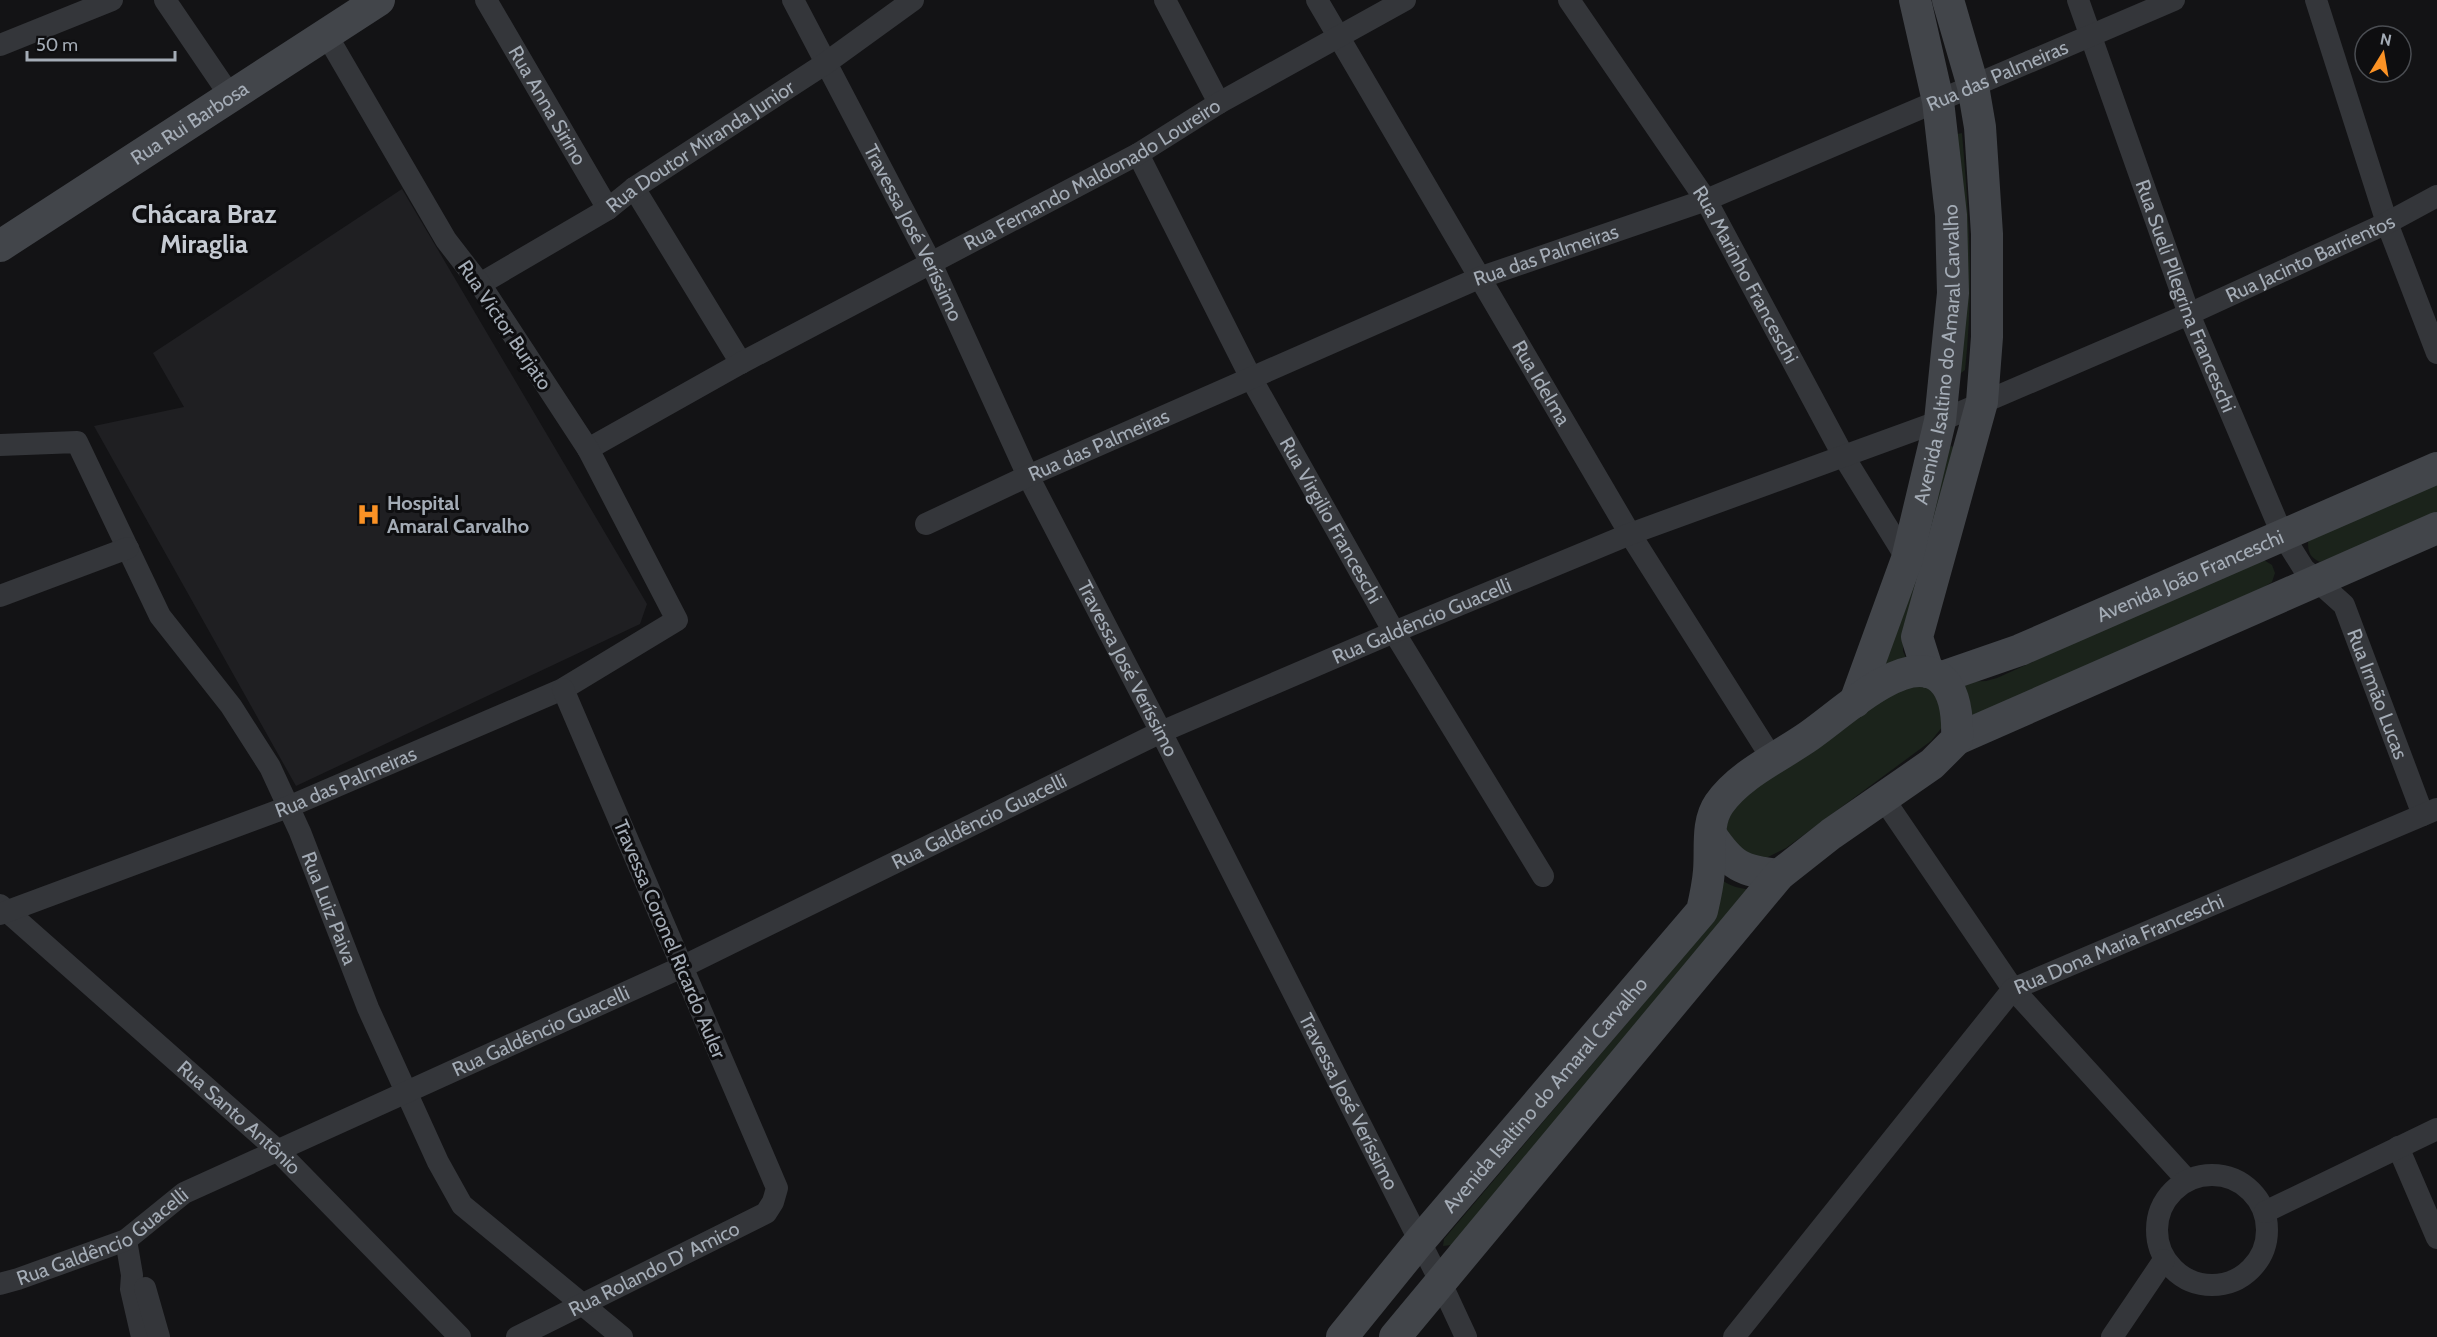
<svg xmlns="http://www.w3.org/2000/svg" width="2437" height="1337" viewBox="0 0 2437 1337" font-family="Cabin,sans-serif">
<rect width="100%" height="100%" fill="#131315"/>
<path fill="#1f1f22" d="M402,189L647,604L640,624L296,786L94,426L184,407L153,353Z"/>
<path fill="#1b231b" d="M1962,133C1969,213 1974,290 1965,370L1961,373L1956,370L1952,135Z
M1952,446L1955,450L1903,636V651L1909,665L1875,669L1946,448Z
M2437,482V514L2320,562C2310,557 2308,553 2308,542L2317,534Z
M2264,560L2272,565L2275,573L2272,582L2264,587L1966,722L1960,682L1986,681L1997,678L2252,562Z
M1920,681L1940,696L1943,726L1931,741L1786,848L1764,859L1744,857L1724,834L1733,807L1752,791L1904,683Z
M1716,875C1728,887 1741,889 1757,890L1452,1245L1443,1246L1444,1239L1672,970Z"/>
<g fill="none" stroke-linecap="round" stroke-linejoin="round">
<g stroke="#34363a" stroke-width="22">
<path d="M165,0L231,97"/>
<path id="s1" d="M486,0L608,209"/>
<path id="s2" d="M793,0L931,263L1028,476L1161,732L1440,1281L1466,1337"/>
<path d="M1165,0L1219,103"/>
<path id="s3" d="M1317,0L1630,534L1773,760"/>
<path id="s4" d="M1569,0L1706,200L1844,457L1907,559"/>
<path id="s5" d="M2078,0L2189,314L2282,534L2304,569L2344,605L2423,815"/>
<path d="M2316,0L2387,223L2437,353"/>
<path d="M0,45L112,0"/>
<path id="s6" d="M1138,154L1251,378L1394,632L1543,876"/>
<path d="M634,188L741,363"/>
<path id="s7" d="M480,284L608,209L634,188L826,63L913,0"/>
<path id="s8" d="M0,445L77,442L160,616L231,706L270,767L300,832L368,1008L438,1162L462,1205L622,1337"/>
<path id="s9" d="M588,449L741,363L1138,154L1219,103L1405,0"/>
<path id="s10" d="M926,524L1028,476L1479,278L1706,200L2174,0"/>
<path d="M0,596L128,548"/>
<path d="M1883,798L2013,989L2187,1180"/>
<path id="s11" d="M0,905L277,1150L460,1337"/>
<path id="s12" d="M0,914L288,807L563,689L677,620L588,449L480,284L446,240L326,34"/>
<path d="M2398,1147L2437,1238"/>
<circle cx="2212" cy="1230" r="55"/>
<path d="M2265,1212L2437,1129"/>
<path d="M126,1240L132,1275L131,1289L142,1337"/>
<path id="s13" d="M0,1284L18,1279L126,1240L184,1193L682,967L1161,732L1394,632L1630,534L1940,421L2189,314L2387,223L2437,196"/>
<path d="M145,1288L159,1337"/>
<path id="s14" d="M517,1337L766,1213L773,1202L777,1188L563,689"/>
<path id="s15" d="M1734,1337L2013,989L2437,809"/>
<path d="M2112,1337L2164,1260"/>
</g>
<g stroke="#42454a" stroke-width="32">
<path id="s16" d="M0,246L379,0"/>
<path d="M1928,672L1917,637L1982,402L1987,337V234L1980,127L1973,86L1948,0"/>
<path id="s17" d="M1942,677L2020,650L2437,468"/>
<path id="s18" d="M1855,702L1907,559L1940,421L1953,293L1951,215L1938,101L1915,0"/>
<path d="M1957,739L2437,528"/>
<path d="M1711,835C1732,866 1741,871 1779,875"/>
<path id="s19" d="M1342,1337L1419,1242L1702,911C1705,898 1708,884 1709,871C1711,849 1706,823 1719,804C1740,774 1779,757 1809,736C1833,719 1857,697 1883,683C1939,652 1959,686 1957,739L1932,764L1831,834L1779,875L1395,1337"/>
</g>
</g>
<defs>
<symbol id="hospital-bare" viewBox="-9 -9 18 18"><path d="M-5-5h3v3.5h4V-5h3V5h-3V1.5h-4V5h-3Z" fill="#fb9225" stroke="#0e0e10" stroke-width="2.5" paint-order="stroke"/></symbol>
</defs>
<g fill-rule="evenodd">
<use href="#hospital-bare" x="352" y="498" width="33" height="33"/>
</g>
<g text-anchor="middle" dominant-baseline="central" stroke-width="6" stroke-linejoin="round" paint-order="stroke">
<g font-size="20" fill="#a4acb6" stroke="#0e0e10">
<text stroke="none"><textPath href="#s10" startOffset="1162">Rua das Palmeiras</textPath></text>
<text stroke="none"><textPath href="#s1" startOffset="122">Rua Anna Sirino</textPath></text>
<text stroke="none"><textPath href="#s16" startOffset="226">Rua Rui Barbosa</textPath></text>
<text stroke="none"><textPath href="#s7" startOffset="260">Rua Doutor Miranda Junior</textPath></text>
<text stroke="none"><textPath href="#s9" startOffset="574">Rua Fernando Maldonado Loureiro</textPath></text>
<text stroke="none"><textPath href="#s2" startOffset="262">Travessa José Veríssimo</textPath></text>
<text stroke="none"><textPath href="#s10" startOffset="676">Rua das Palmeiras</textPath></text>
<text stroke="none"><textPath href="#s13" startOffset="2532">Rua Jacinto Barrientos</textPath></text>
<text stroke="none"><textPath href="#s4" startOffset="327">Rua Marinho Franceschi</textPath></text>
<text stroke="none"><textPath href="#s5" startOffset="315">Rua Sueli Pllegrina Franceschi</textPath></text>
<text transform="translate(505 325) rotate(56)">Rua Victor Burjato</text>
<text stroke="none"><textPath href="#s18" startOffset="360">Avenida Isaltino do Amaral Carvalho</textPath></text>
<text stroke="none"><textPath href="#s3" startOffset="444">Rua Idelma</textPath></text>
<text stroke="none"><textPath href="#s10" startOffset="190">Rua das Palmeiras</textPath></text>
<text stroke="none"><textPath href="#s6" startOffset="414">Rua Virgilio Franceschi</textPath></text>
<text stroke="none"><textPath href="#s17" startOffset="268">Avenida João Franceschi</textPath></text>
<text stroke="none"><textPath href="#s13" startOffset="1572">Rua Galdêncio Guacelli</textPath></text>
<text stroke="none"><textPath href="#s2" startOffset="748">Travessa José Veríssimo</textPath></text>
<text stroke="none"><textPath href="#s5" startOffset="762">Rua Irmão Lucas</textPath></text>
<text stroke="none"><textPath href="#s12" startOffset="370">Rua das Palmeiras</textPath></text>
<text stroke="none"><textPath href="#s13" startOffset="1086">Rua Galdêncio Guacelli</textPath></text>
<text stroke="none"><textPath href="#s8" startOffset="610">Rua Luiz Paiva</textPath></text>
<text transform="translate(670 939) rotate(67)">Travessa Coronel Ricardo Auler</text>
<text stroke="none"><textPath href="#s15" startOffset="561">Rua Dona Maria Franceschi</textPath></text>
<text stroke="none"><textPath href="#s13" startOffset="600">Rua Galdêncio Guacelli</textPath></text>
<text stroke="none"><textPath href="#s19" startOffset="316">Avenida Isaltino do Amaral Carvalho</textPath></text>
<text stroke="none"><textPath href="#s2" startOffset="1234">Travessa José Veríssimo</textPath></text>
<text stroke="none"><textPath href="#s11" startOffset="320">Rua Santo Antônio</textPath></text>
<text stroke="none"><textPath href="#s13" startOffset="114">Rua Galdêncio Guacelli</textPath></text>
<text stroke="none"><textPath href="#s14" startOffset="153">Rua Rolando D' Amico</textPath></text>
</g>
<g font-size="20" font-weight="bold" fill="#a4acb6" stroke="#0e0e10" text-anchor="start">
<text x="387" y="503">Hospital<tspan x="387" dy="23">Amaral Carvalho</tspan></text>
</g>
<g font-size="26" font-weight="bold" fill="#c5cad2" stroke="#0e0e10">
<text x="204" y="214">Chácara Braz<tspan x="204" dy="30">Miraglia</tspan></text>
</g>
</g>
<g transform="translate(2383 54) rotate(11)"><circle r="28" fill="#0e0e10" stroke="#4a4d52" stroke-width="1.5"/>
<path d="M0-4.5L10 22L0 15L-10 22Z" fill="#fb9225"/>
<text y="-9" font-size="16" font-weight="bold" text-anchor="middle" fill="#a4acb6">N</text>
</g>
<path d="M27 51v9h148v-9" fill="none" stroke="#a4acb6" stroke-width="3"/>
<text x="36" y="51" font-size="18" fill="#a4acb6" stroke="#0e0e10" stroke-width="4.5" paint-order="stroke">50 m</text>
</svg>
